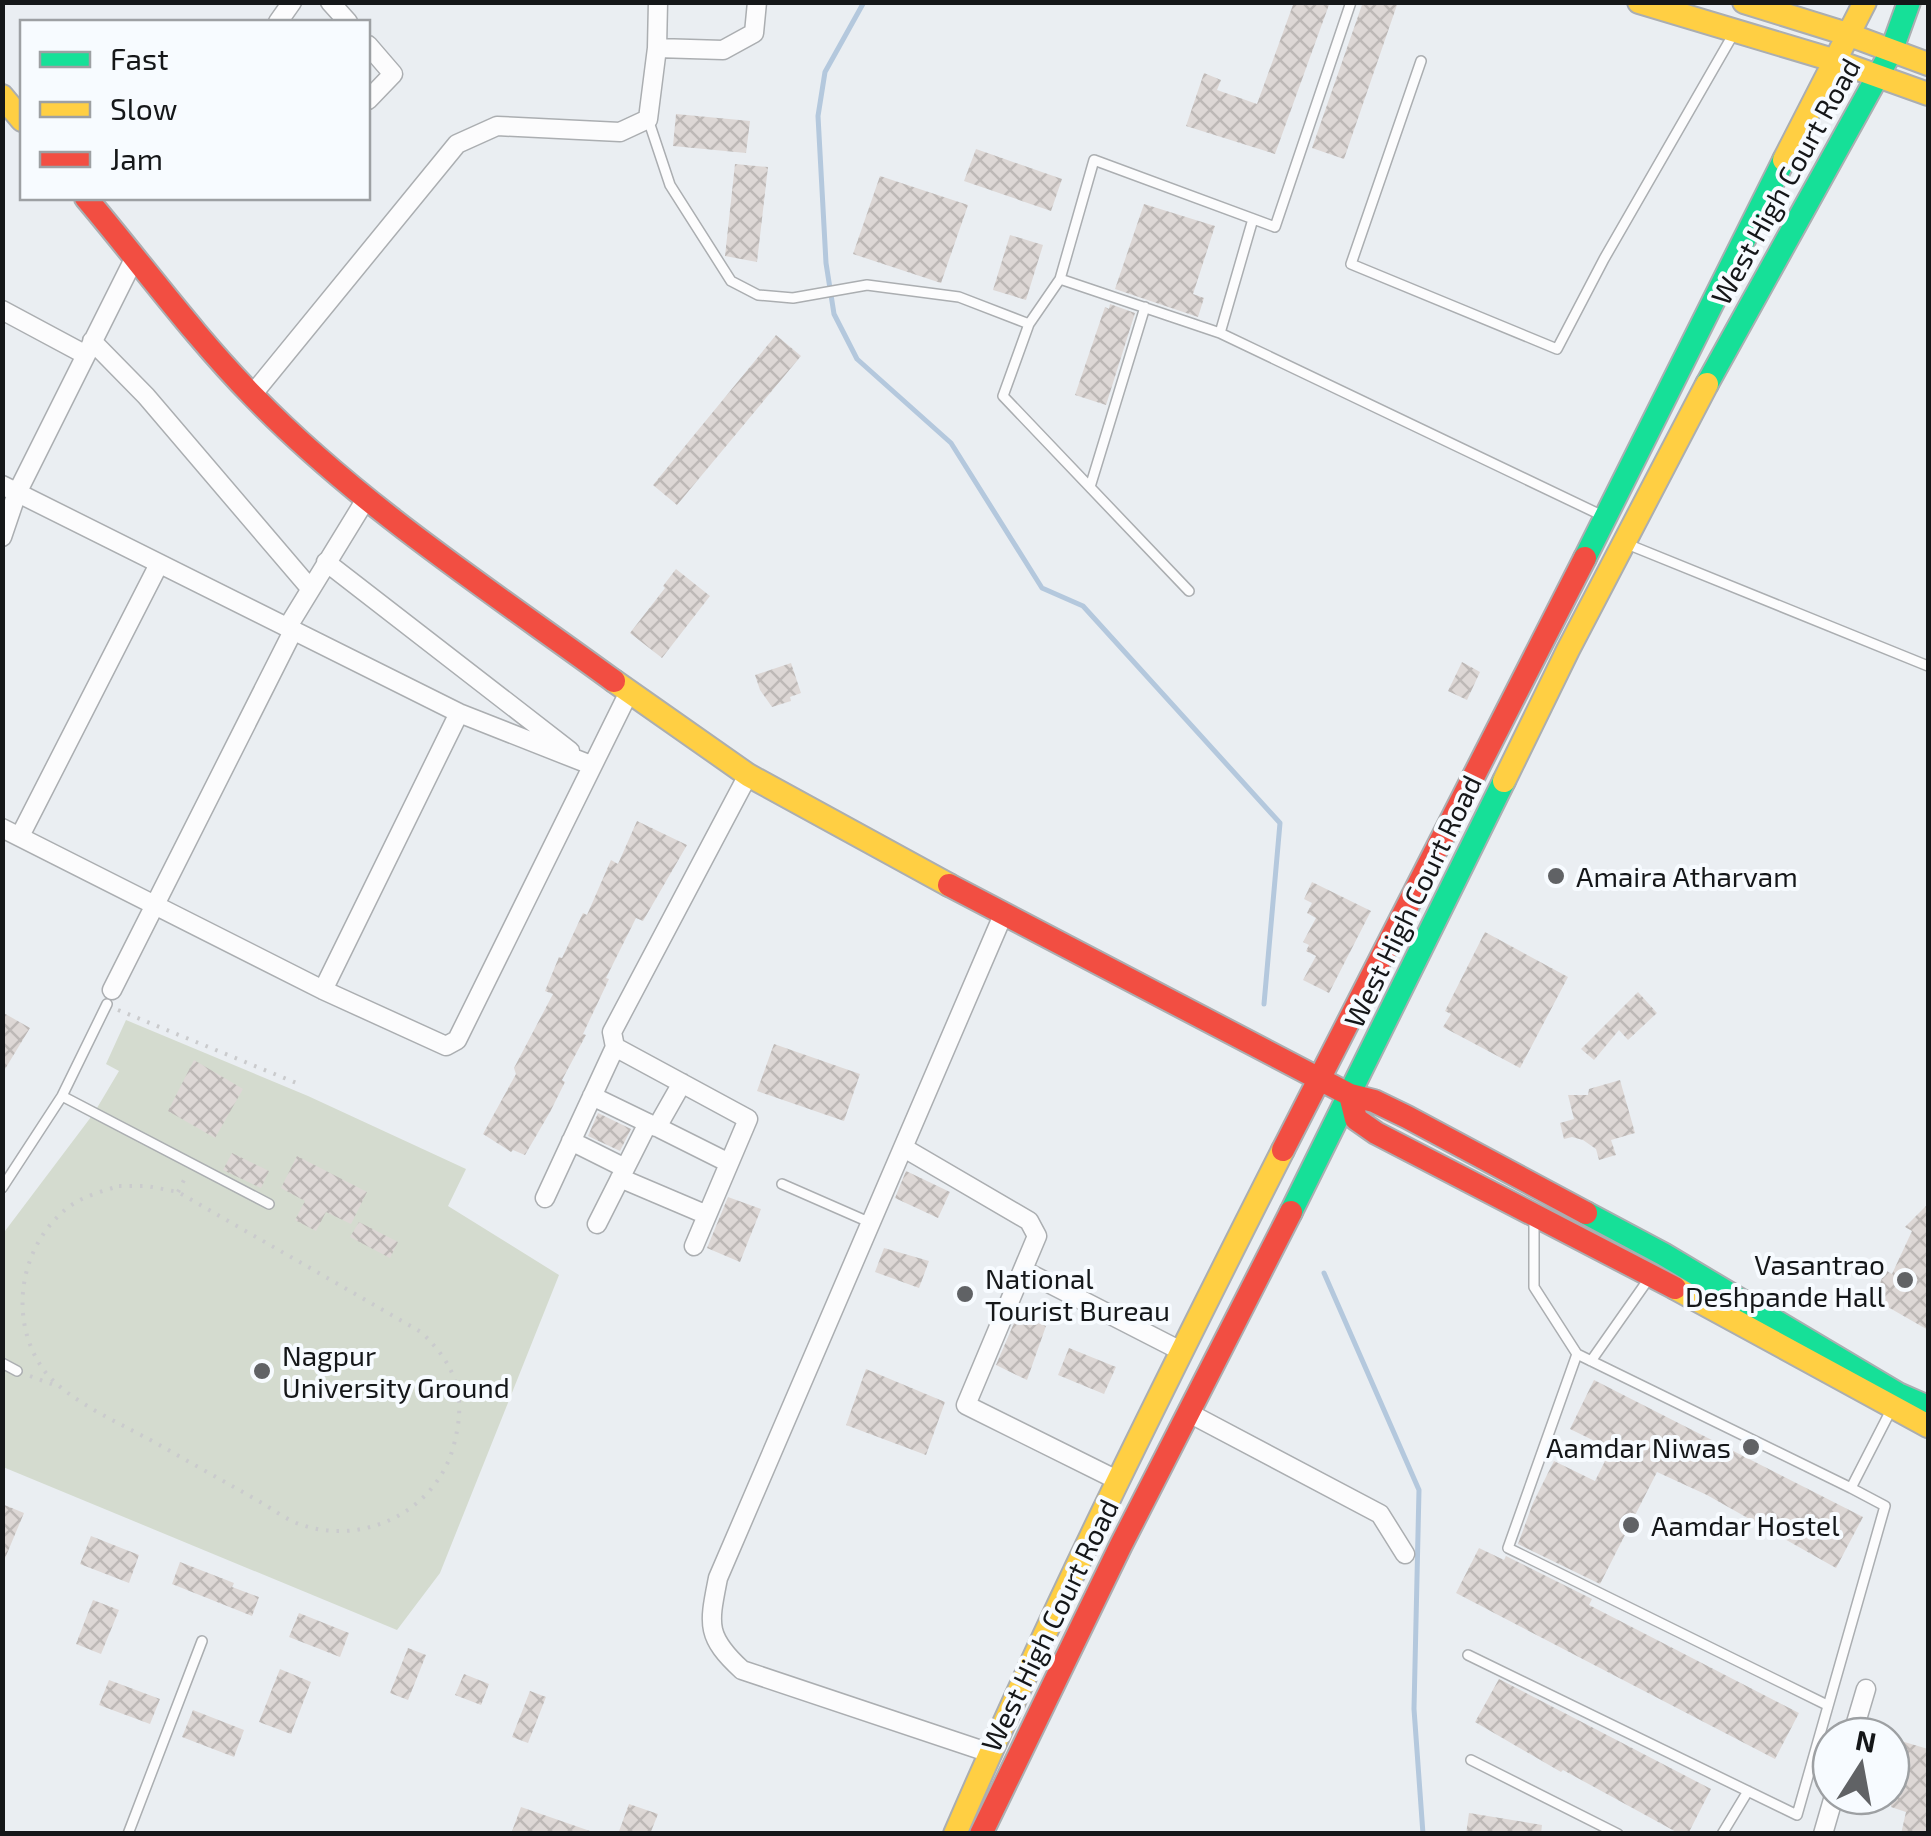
<svg xmlns="http://www.w3.org/2000/svg" width="1931" height="1836" viewBox="0 0 1931 1836" font-family="'Exo 2',sans-serif">
<defs>
<pattern id="building-cross-hatch" width="8" height="8" patternUnits="userSpaceOnUse" patternTransform="scale(2.5)"><rect width="8" height="8" fill="#ddd7d5"/><path d="M0 0l8 8M0 8l8-8" fill="none" stroke="#bdb8b6"/></pattern>
</defs>
<rect width="100%" height="100%" fill="#eaeef2"/>
<path fill="#d4dbcf" d="M126,1020L308,1096L466,1169L448,1206L559,1275L440,1573L397,1630L3,1467L2,1235L94,1113L119,1071L106,1064Z"/>
<g fill="none" stroke-linecap="round" stroke-linejoin="round">
<path stroke="#b4c8dd" stroke-width="5" d="M864,2L825,72L818,116L826,263L834,314L857,359L951,443L1042,588L1083,606L1280,823L1264,1004
M1324,1273L1419,1490L1414,1709L1423,1834"/>
</g>
<path fill="url(#building-cross-hatch)" d="M1294,2H1330L1275,154L1186,126L1204,73L1221,80L1217,90L1257,104Z
M1363,2H1398L1344,159L1312,148Z
M676,114L750,121L746,153L673,146Z
M976,149L1062,179L1051,211L964,181Z
M735,164L768,167L757,262L725,256Z
M880,176L968,205L941,283L853,254Z
M1144,204L1215,226L1193,294L1204,298L1198,317L1115,289Z
M1010,235L1043,245L1026,300L993,290Z
M1110,304L1135,313L1106,405L1075,395L1105,307L1109,309Z
M776,335L801,356L677,505L653,485Z
M676,569L710,596L662,658L630,633L665,588L663,586Z
M1462,662L1480,672L1467,700L1448,691Z
M791,663L801,693L790,697L791,701L772,707L760,690L755,675Z
M637,821L687,845L643,921L636,918L606,978L609,979L583,1034L586,1035L562,1080L565,1082L550,1112L525,1155L513,1150L511,1152L483,1134L516,1074L514,1068L553,994L545,991L559,957L562,958L583,913L587,915L611,860L618,864Z
M1312,882L1371,911L1329,993L1303,980L1316,956L1306,951L1309,945L1303,942L1316,918L1307,913L1312,903L1304,899Z
M1485,932L1568,977L1520,1068L1443,1027L1451,1014L1445,1011Z
M1638,992L1657,1013L1628,1040L1619,1030L1594,1060L1581,1049Z
M2,1012L30,1028L2,1074Z
M774,1044L860,1074L844,1121L757,1091Z
M194,1060L243,1089L215,1138L168,1111Z
M1620,1080L1635,1133L1611,1140L1616,1155L1599,1160L1596,1149L1583,1140L1572,1137L1564,1139L1560,1123L1574,1119L1568,1095H1588L1589,1089Z
M598,1113L631,1129L620,1151L588,1136Z
M232,1153L269,1171L261,1188L223,1170Z
M297,1156L367,1192L351,1224L326,1212L316,1231L295,1220L305,1201L281,1188Z
M906,1171L950,1192L938,1218L895,1198Z
M728,1197L761,1209L740,1262L707,1248Z
M1928,1204V1330L1881,1303L1879,1286L1885,1270L1892,1274L1912,1231L1905,1227Z
M359,1222L398,1242L390,1258L350,1237Z
M884,1248L929,1261L919,1288L875,1272Z
M1017,1316L1046,1326L1027,1380L996,1365Z
M1069,1348L1116,1367L1104,1394L1058,1375Z
M866,1369L945,1402L926,1455L846,1425Z
M1594,1380L1863,1517L1836,1568L1707,1495L1657,1472L1600,1584L1518,1544L1533,1503L1554,1461L1595,1481L1611,1449L1570,1429Z
M2,1504L24,1513L3,1563H2Z
M91,1536L139,1555L129,1583L80,1564Z
M1479,1548L1504,1560L1506,1556L1592,1599L1589,1605L1799,1713L1775,1759L1456,1593Z
M180,1562L234,1583L232,1587L259,1597L252,1616L172,1584Z
M93,1600L119,1610L101,1654L76,1644Z
M299,1613L349,1633L340,1657L289,1637Z
M408,1648L426,1655L408,1700L390,1693Z
M280,1669L311,1682L291,1734L259,1722Z
M464,1674L489,1684L481,1705L455,1695Z
M1499,1679L1711,1789L1688,1834H1680L1563,1770L1561,1772L1475,1722Z
M109,1680L160,1699L150,1724L99,1705Z
M530,1691L546,1697L528,1743L512,1737Z
M193,1710L244,1730L234,1757L182,1737Z
M1891,1738L1928,1749V1834H1901L1906,1812L1891,1807Z
M629,1804L658,1814L650,1834H618Z
M521,1807L590,1831V1834H511Z
M1469,1813L1542,1825L1541,1834H1466Z"/>
<g fill="none" stroke-linecap="round" stroke-linejoin="round">
<defs>
<path id="lane" d="M1421,61L1351,264L1557,349L1604,259L1734,33
M648,119L670,185L731,281L758,295L793,298L867,285L959,297L1029,324L1060,279L1094,160L1275,227L1351,2
M1253,219L1220,333L1603,516
M1060,279L1220,333
M1029,324L1003,396L1189,591
M1090,487L1145,307
M1627,544L1928,666
M62,1096L269,1204
M782,1184L871,1223
M2,1188L62,1096L107,1004
M1534,1222V1287L1577,1354
M1591,1361L1650,1277
M2,1363L17,1371
M1468,1655L1797,1815L1885,1506L1851,1488L1891,1410
M1827,1705L1508,1548L1577,1354L1851,1488
M1471,1760L1618,1834
M128,1834L202,1641
M1722,1834L1748,1791"/>
<path id="street" d="M330,2L348,22
M658,2L657,48L723,50L754,33L757,2
M278,22L292,2
M368,45L393,74L368,100
M2,310L86,355
M92,341L146,396L309,587
M252,395L457,144L497,126L620,132L648,119L657,48
M2,485L459,713L591,765
M2,537L17,493L135,257
M326,562L570,751
M287,628L366,499
M2,828L323,990L446,1046L457,1040L629,692
M20,836L159,564
M112,990L293,631
M323,990L459,713
M615,1047L748,1119L694,1246
M682,1083L657,1127L729,1163
M592,1096L656,1127
M571,1141L625,1168
M904,1148L1029,1221L1037,1236L966,1405L1119,1481
M620,1178L707,1215
M545,1198L615,1047L612,1032L748,775
M597,1224L648,1123
M1023,1270L1181,1351
M1189,1413L1380,1514L1405,1554
M1852,1736L1866,1689
M990,1753L742,1670C705,1636 709,1624 718,1578L1003,915
M1823,1834L1834,1796"/>
<path id="fast" d="M1707,384L1891,52L1909,2
M1585,558L1784,160
M1291,1212L1504,781
M1586,1213L1663,1254L1898,1394L1928,1407"/>
<path id="slow" d="M1639,2L1833,60L1928,94
M1744,2L1847,34L1928,64
M2,96L22,120
M1784,160L1865,2
M614,681L748,775L949,885
M1504,781L1568,650L1707,384
M1675,1288L1928,1426
M955,1834C1055,1602 1169,1375 1283,1150"/>
<path id="jam" d="M86,198C141,263 194,336 254,397C360,506 491,591 614,681
M949,885L1350,1095L1374,1101L1407,1117L1586,1213
M1350,1095L1356,1119L1376,1133L1675,1288
M1283,1150L1585,558
M981,1834L1121,1545L1291,1212"/>
</defs>
<use href="#lane" stroke="#abaeb1" stroke-width="12"/>
<use href="#street" stroke="#abaeb1" stroke-width="21"/>
<use href="#fast" stroke="#abaeb1" stroke-width="26"/>
<use href="#slow" stroke="#abaeb1" stroke-width="26"/>
<use href="#jam" stroke="#abaeb1" stroke-width="26"/>
<path stroke="#cacbcd" stroke-width="4" stroke-dasharray="2.5 8" stroke-linecap="butt" d="M118,1010L299,1084
M119,1186H147L178,1192L421,1332C458,1367 467,1398 453,1448C435,1511 364,1546 302,1525C288,1521 274,1510 262,1503C229,1484 196,1466 163,1447C127,1426 67,1402 43,1369C7,1318 20,1243 70,1206C84,1196 103,1191 119,1186Z
M178,1192L187,1174
M30,1376L54,1385"/>
<use href="#lane" stroke="#fcfcfd" stroke-width="9"/>
<use href="#street" stroke="#fcfcfd" stroke-width="18"/>
<use href="#fast" stroke="#16e098" stroke-width="22"/>
<use href="#slow" stroke="#ffcf43" stroke-width="22"/>
<use href="#jam" stroke="#f24e42" stroke-width="22"/>
</g>
<g fill="#606265" stroke="#f7fbff" stroke-width="4">
<circle cx="1556" cy="876" r="10"/>
<circle cx="1905" cy="1280" r="10"/>
<circle cx="965" cy="1294" r="10"/>
<circle cx="262" cy="1371" r="10"/>
<circle cx="1751" cy="1447" r="10"/>
<circle cx="1631" cy="1525" r="10"/>
</g>
<g text-anchor="middle" dominant-baseline="central" stroke-width="8" stroke-linejoin="round" paint-order="stroke">
<g font-size="28" fill="#151719" stroke="#f7fbff">
<text transform="translate(1785 181) rotate(-61)">West High Court Road</text>
<text transform="translate(1412 901) rotate(-64)">West High Court Road</text>
<text transform="translate(1049 1625) rotate(-64)">West High Court Road</text>
</g>
<g font-size="28" fill="#151719" stroke="#f7fbff" text-anchor="start">
<text x="1576" y="876">Amaira Atharvam</text>
<text x="1885" y="1264" text-anchor="end">Vasantrao<tspan x="1885" dy="32">Deshpande Hall</tspan></text>
<text x="985" y="1278">National<tspan x="985" dy="32">Tourist Bureau</tspan></text>
<text x="282" y="1355">Nagpur<tspan x="282" dy="32">University Ground</tspan></text>
<text x="1731" y="1447" text-anchor="end">Aamdar Niwas</text>
<text x="1651" y="1525">Aamdar Hostel</text>
</g>
</g>
<rect width="1931" height="1836" fill="none" stroke="#151719" stroke-width="10"/>
<rect x="20" y="20" width="350" height="180" fill="#f7fbff" stroke="#9da0a3" stroke-width="2.5"/>
<rect x="40" y="52" width="50" height="15" fill="#16e098" stroke="#9da0a3" stroke-width="2.5"/>
<text x="110" y="70" font-size="30" fill="#151719">Fast</text>
<rect x="40" y="102" width="50" height="15" fill="#ffcf43" stroke="#9da0a3" stroke-width="2.5"/>
<text x="110" y="120" font-size="30" fill="#151719">Slow</text>
<rect x="40" y="152" width="50" height="15" fill="#f24e42" stroke="#9da0a3" stroke-width="2.5"/>
<text x="110" y="170" font-size="30" fill="#151719">Jam</text>
<g transform="translate(1861 1766) rotate(11)"><circle r="48" fill="#f7fbff" stroke="#9da0a3" stroke-width="2.5"/>
<path d="M0-8L18 38L0 25L-18 38Z" fill="#606265"/>
<text y="-15" font-size="28" font-weight="bold" text-anchor="middle" fill="#151719">N</text>
</g>
</svg>
